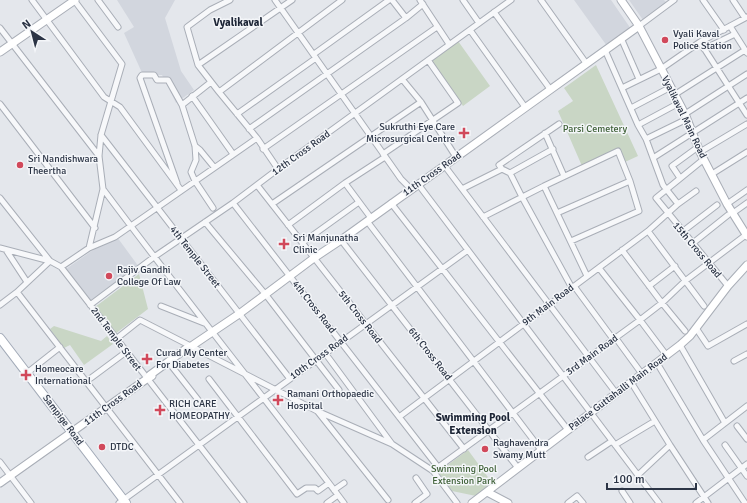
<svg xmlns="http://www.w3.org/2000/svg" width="747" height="503" viewBox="0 0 747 503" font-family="Signika,sans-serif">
<rect width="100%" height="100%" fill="#e4e7ec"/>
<path fill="#d2d6de" d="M117,0H175L165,18L181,71L194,90L176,103L162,75H143L124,33L134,27Z
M574,0H611L631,29L607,46Z
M629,0H664L667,3L643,20Z
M117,237L139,267L91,302L66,269L106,241Z"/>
<path fill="#c9d6c5" d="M458,41L490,86L463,106L431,60Z
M596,65L638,156L625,162L619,150L582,166L558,111L573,101L564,88Z
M139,274L148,309L115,334L95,307Z
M54,326L101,341L107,336L113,344L84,365L70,345L64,348L50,329Z
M468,450L493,484L476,496L452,491L438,472Z"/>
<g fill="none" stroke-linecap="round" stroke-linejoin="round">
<defs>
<path id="street" d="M32,0L104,97L120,107L181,190
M98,0L118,27
M275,0L401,179L411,189
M392,0L406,18
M420,0L449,44
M463,0L479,23
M541,0L586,63
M703,0L724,30
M733,0L745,18
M494,12L550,89
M639,26L674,0
M730,26L747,53
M0,28L99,156
M470,30L525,107
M621,38L639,79
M700,42L747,115
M704,49L735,34
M605,50L638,125L646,139L663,185L678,204
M314,54L389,0
M198,65L292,0
M402,79L421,102L456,157
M622,88L661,69L700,42L747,17
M219,92L198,65L187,27L210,10L230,0
M674,95L745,50
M192,96L233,154
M0,104L95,228
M182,105L211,82
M631,108L671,87
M237,114L316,58
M685,114L747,74
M638,125L679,103
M249,129L406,18L423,4
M545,133L564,176
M101,135L290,379
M646,139L687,119
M195,146L200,150L214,167
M263,149L437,27
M700,152L747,124
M383,154L458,103L428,60
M653,158L747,98
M704,159L656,198L728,286
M444,165L616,393
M278,169L257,138L219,92L342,0
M502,169L499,165L559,124
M510,173L522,197L572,288
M712,174L747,152
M680,178L672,166L698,147
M177,183L140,78L142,75H154L157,80H168L182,105L195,146L196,160L191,172L195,181L213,208
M345,183L371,218
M418,184L659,503
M257,185L464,449
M544,186L587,276
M103,189C182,295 265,398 344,503
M462,189L502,169L510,173L553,149
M0,198L50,261L61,267L244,503
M233,203L438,467
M391,203L568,430
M272,204L421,102
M727,204L747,190
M557,213L630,181
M733,213L747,203
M483,217L544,186L618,151L630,181L639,211L571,241
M367,221L541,450
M205,222L266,295L339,390
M288,225L345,183L385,157
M648,231L704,306
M682,232L717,205
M341,240L518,468
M302,243L359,202
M693,243L728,215
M0,248L50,261
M89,248L115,237L257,138
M6,250L27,282
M622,250L662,303L685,331
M61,267L89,248L103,189L99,156L101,135L122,64L74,0
M599,268L640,320L667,356
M574,286L613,339
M649,286L675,266
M17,292L180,503
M0,305L17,292L50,261
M90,305L154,257L233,203L278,169L511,0
M161,306L204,323
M696,328L708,346L747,324
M615,337L642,374
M116,339L140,320L317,411L392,444L433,471L457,503
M680,345L725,423
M325,353L392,444
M734,361L747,354
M657,363L703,440L745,503
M170,364L199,401
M27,373L60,347
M91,378L126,352
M209,379L297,494L306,488H315L318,491L329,483
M631,382L670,445L708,503
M318,412L388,500
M399,417L648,231L678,204L696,191
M737,426L747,439
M703,440L747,406
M615,445L655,421
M725,445L747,476
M588,457L612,441
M0,462L31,503
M433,471L640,320L662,303L685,281L747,234
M638,475L670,445
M334,490L344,483
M622,491L630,503
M119,503L468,250
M327,503L338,495
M415,503L427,494L416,478
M568,503L577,496L583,503
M696,503L747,464"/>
<path id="secondary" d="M621,0L639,26L685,114L700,152L727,204L747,236
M0,52L75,0
M148,378L150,375L187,348L190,347L239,314L314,258L341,240L639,26
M0,483L148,378L152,376
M487,492L508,503
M472,503L680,345L690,336L728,286L747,265"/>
<path id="primary" d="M0,338L126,503"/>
</defs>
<use href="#street" stroke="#a9aeb7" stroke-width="7"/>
<use href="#secondary" stroke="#a9aeb7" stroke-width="9"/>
<use href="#primary" stroke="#a3abb8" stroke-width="10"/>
<use href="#street" stroke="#f7f8fa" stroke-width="5"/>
<use href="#secondary" stroke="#fff" stroke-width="7"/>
<use href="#primary" stroke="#fff" stroke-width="8"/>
</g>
<g fill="#d1495b" stroke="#f4f6f9" stroke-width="1.5">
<circle cx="665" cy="40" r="4"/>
<path d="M462 127h4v4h4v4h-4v4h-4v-4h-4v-4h4z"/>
<circle cx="20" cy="165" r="4"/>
<path d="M282 238h4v4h4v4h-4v4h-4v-4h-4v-4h4z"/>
<circle cx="109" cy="276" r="4"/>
<path d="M145 353h4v4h4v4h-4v4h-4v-4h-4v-4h4z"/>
<path d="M24 369h4v4h4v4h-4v4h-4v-4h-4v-4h4z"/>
<path d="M276 394h4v4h4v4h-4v4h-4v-4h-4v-4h4z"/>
<path d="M158 404h4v4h4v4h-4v4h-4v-4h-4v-4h4z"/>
<circle cx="102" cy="447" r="4"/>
<circle cx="485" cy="449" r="4"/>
</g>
<g text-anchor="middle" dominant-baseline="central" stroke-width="3" stroke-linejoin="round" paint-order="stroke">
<g font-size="10" fill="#2b3445" stroke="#f4f6f9" text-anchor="start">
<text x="673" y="34">Vyali Kaval<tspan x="673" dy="12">Police Station</tspan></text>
<text x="455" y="127" text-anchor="end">Sukruthi Eye Care<tspan x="455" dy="12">Microsurgical Centre</tspan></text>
<text x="28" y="159">Sri Nandishwara<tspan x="28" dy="12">Theertha</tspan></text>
<text x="293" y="238">Sri Manjunatha<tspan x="293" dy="12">Clinic</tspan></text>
<text x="117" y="270">Rajiv Gandhi<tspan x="117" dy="12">College Of Law</tspan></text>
<text x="156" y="353">Curad My Center<tspan x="156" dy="12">For Diabetes</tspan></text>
<text x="35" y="369">Homeocare<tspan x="35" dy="12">International</tspan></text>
<text x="287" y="394">Ramani Orthopaedic<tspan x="287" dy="12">Hospital</tspan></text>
<text x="169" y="404">RICH CARE<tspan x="169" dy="12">HOMEOPATHY</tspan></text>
<text x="493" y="443">Raghavendra<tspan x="493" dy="12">Swamy Mutt</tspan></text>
<text x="110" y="447">DTDC</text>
</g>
<g font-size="10" fill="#2b3445" stroke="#f4f6f9">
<text transform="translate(684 117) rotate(64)">Vyalikaval Main Road</text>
<text transform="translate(301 153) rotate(-36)">12th Cross Road</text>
<text transform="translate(432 174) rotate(-35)">11th Cross Road</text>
<text transform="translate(697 250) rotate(50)">15th Cross Road</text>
<text transform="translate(195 257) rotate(52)">4th Temple Street</text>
<text transform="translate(548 305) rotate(-37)">9th Main Road</text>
<text transform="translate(314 307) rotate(52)">4th Cross Road</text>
<text transform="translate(360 317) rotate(52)">5th Cross Road</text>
<text transform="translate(116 339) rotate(53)">2nd Temple Street</text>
<text transform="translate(430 354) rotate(52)">6th Cross Road</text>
<text transform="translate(592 355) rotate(-36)">3rd Main Road</text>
<text transform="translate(319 357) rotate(-36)">10th Cross Road</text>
<text transform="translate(618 392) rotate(-37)">Palace Guttahalli Main Road</text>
<text transform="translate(113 403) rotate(-36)">11th Cross Road</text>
<text transform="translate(63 420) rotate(53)">Sampige Road</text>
</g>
<g font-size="10" fill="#3f6138" stroke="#f4f6f9">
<text x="595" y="129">Parsi Cemetery</text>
<text x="464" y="469">Swimming Pool<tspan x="464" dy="12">Extension Park</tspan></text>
</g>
<g font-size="11" font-weight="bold" fill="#1d2536" stroke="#f4f6f9">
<text x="238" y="22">Vyalikaval</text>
<text x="473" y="417">Swimming Pool<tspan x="473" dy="13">Extension</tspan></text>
</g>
</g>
<g transform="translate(32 32) rotate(324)" stroke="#f4f6f9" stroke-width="3" paint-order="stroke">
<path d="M0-3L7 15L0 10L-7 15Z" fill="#2b3445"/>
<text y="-6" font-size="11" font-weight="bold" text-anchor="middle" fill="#2b3445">N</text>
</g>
<path d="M607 483v6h89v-6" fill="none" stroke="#2b3445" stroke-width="2"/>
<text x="613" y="483" font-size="12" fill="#2b3445" stroke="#f4f6f9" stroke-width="3" paint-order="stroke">100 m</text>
</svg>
